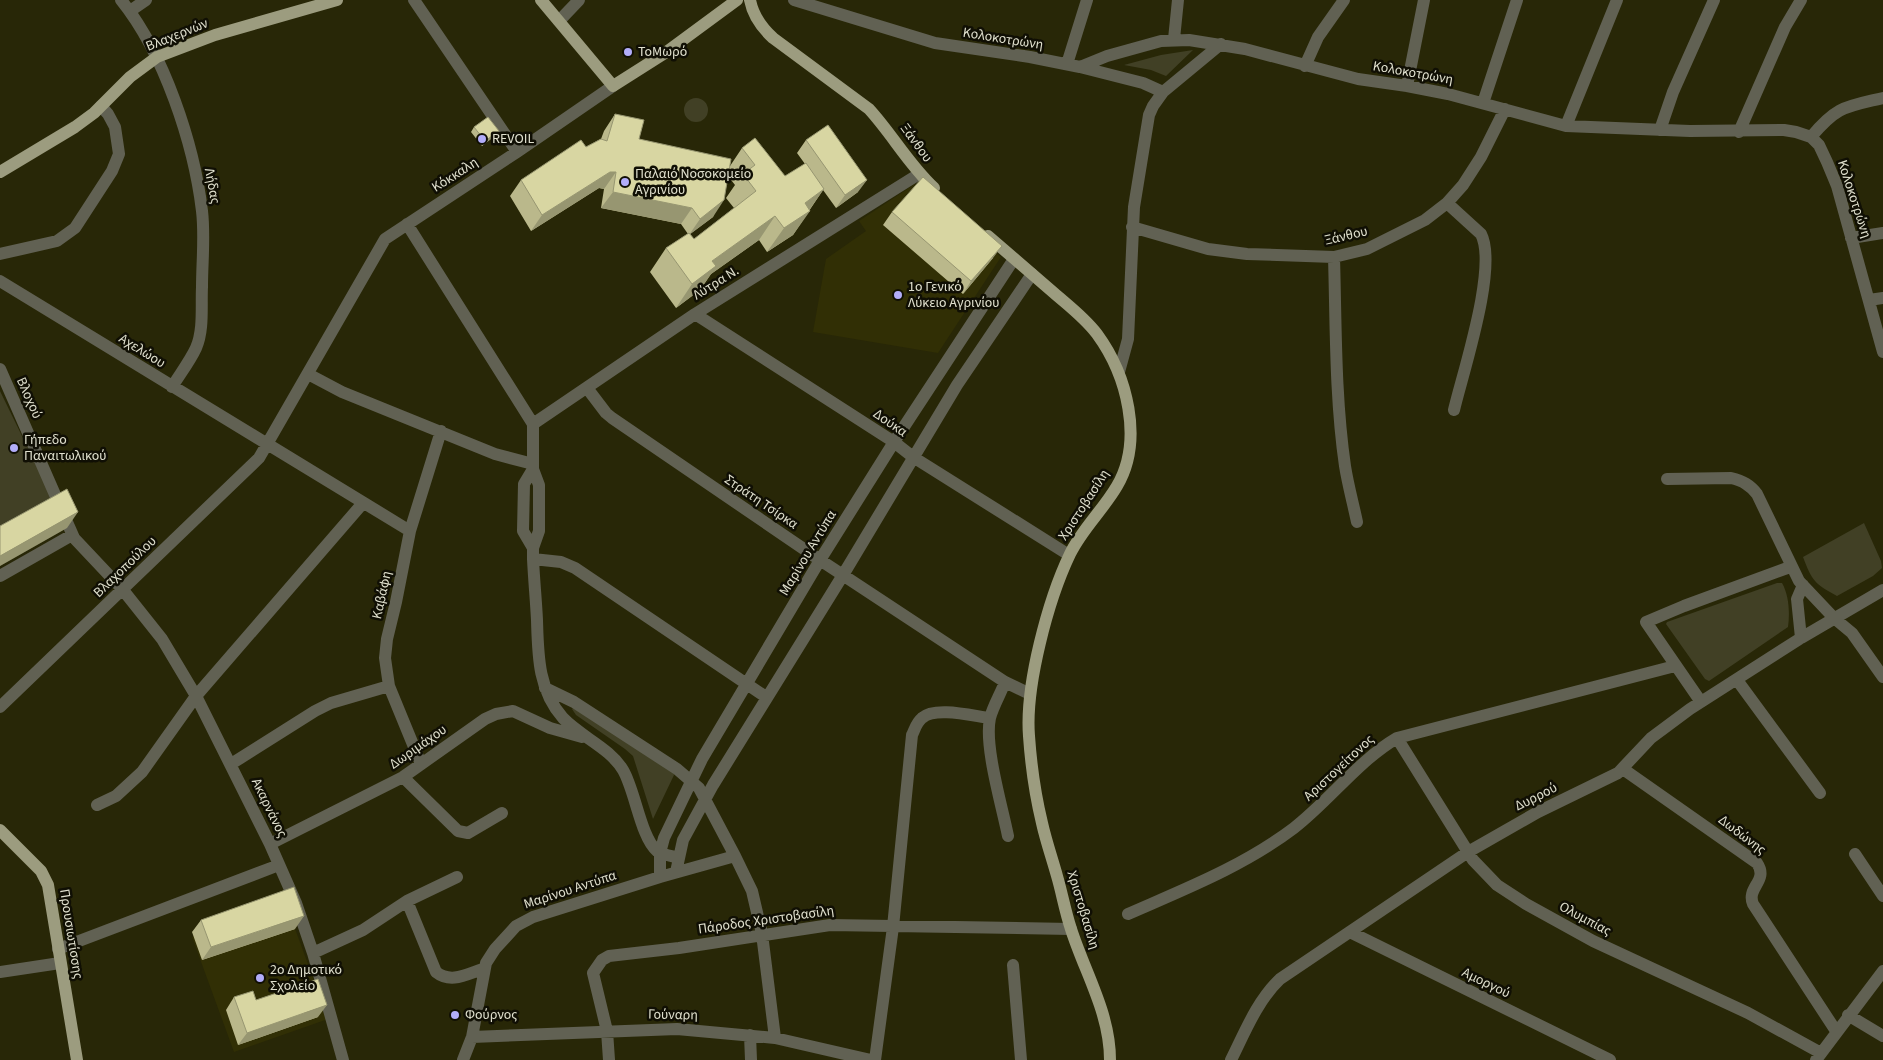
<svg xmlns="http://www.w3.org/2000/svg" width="1883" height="1060" viewBox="0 0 1883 1060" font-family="'Source Sans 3',sans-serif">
<rect width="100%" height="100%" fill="#282707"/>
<path fill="#312f05" d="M915,184L1001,257L938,353L813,332L826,259L866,231L859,221Z
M286,904L328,1019L234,1052L192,937Z"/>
<path fill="#414025" d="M1193,50L1166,76L1151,70L1124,65L1161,55Z
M684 110a12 12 0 1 1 24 0a12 12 0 1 1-24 0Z
M0,391L67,528L0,566Z
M1864,523L1881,561L1882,568L1873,576L1837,596C1815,584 1812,581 1803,557Z
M1777,583H1782C1789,595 1790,613 1788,627L1709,681L1705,679L1666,624L1667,622Z
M573,708L673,769L674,775L653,819L633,756L625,749L576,715L572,709Z"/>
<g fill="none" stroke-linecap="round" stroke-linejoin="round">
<path stroke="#616153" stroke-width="12" d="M121,0C164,53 194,144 202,211C205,236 202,262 202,287C201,306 204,330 196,348C190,361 180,374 172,387
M414,0L517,152
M794,0L935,43L1030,57L1080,67L1107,56L1161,41L1189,40L1245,49L1358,79L1407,86L1448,94L1566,126L1690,131L1784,130L1796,132L1811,137L1819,145L1827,162L1837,186L1883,352
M130,11L146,0
M559,21L579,0
M1174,39L1178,0
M1067,64L1087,0
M1305,66L1318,37L1344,0
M1080,67L1143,83L1163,92
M1407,86L1424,0
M1483,103L1517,0
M1566,126L1617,0
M1660,130L1673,92L1714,0
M1739,132L1785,27L1801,0
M1811,137C1837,106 1845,107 1883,98
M1447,203L1481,234C1498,267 1463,372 1454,410
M407,224L533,424V469L539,485V531L533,548V559C534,580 536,600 537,620C538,655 538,690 563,718C581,737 610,748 623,770C635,790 641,838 657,851C663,855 672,856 679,858
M1132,227L1208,249L1247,254L1334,257L1367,249L1425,220L1447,203L1463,185L1481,157L1505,109
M1851,238L1883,233
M0,254L57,241L75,228L112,171L119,154L115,127L108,114L101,106
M1334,257C1336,326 1335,397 1345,466C1348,485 1353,503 1357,522
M0,281L410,531
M1869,300L1883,298
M695,314L894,442L913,457L1069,555
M0,369L74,538L123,590L162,639L196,696L270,844L296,903L313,953L343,1060
M1119,372L1128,339L1134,207L1149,115L1153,106L1163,92L1221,44
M308,374L342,392L495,454L533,464
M587,388L606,413L612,418L820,560L1005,682L1030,694
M533,424L695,314L919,174
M1667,479L1731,478C1743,481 1750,485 1757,494L1799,581L1834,618L1852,633L1883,677
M533,548L523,531L524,484L533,469
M533,559L561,562L575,568L766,697
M0,576L72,535
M1801,638L1797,599L1803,585
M1737,680L1820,793
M1005,682C1001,693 993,706 990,718C984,746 1002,806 1008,836
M545,688L574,702L677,769L699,788L735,856L752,891L762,934L775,1038
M1701,702L1646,622L1684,606L1790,567
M0,707L259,458L385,239L517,152L613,86
M1397,738L1473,860L1497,885L1526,904L1593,941L1748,1013L1821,1053
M231,764L315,711L331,703L389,686
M421,764L389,686L385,658L387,639L396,602L410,531L441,431
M1623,769L1757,863C1769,881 1746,887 1753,904L1836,1031
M403,777L458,831L468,833L502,813
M97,805L116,796L142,772L196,696L363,503
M270,844L403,777L485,719L496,714L513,711L550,728L582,737
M1855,854L1883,896
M676,872L683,840L713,785L843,575L957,385L1032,274
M660,877V853L664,838L702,759L820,560L894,442L1014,259
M407,901L436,972C451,984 467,974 483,969
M1128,914C1185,889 1244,866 1294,828C1330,800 1358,761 1397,738L1675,666
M1350,932L1610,1060
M58,949L279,865
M313,953L363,930L407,901L457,877
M1013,965L1021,1060
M0,972L60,963
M1848,1015L1883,1036
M750,1035L751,1060
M472,1037L677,1029L775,1038L871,1060
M463,1060L472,1037L486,963L495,949L516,926L533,917L660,877L735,856
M609,1060L607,1031L593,973L602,960L609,956L679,948L830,925L1071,929
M875,1060L893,927L912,735C915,729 916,723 922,718C935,706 973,716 990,718
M1231,1060C1245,1032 1257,1001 1280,979L1468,852L1538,812L1618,773L1651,738L1690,709L1801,638L1883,590
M1816,1060L1883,971"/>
<path stroke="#9c9c7f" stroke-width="12" d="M541,0L613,86L665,53L737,0
M750,0C753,16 761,27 773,38L869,109C892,134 909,165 934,188
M0,172L75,127L94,113L130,77L157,57L215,35L337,0
M988,236C1010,255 1032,274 1054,293C1069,306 1085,318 1097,334C1127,375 1144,440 1117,486C1103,510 1082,529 1070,554C1048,600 1025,686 1029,736C1031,765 1035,794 1042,823C1046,841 1052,858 1057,876C1062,893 1065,911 1071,929C1085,973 1110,1013 1110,1060
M0,830L41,871L48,885L77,1060"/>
</g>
<path fill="#bab88b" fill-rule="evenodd" d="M615,114L639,139L730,166L742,148L785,176L805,164L797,153L806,140L858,192L836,208L823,190L793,235L767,252L759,240L711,274L700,290L676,308L650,272L666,248L688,234L681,224L601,208L604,189L599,188L531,231L510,196L521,180L601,139L604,131ZM728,176L735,185L726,198L734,208L694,239L690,234L713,217Z
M474,127L499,131L496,135L482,146L471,132Z
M892,212L993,258L963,294L883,225Z
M201,920L295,929L202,960L192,932Z
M234,997L256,1000L318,1017L238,1045L226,1010Z"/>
<path fill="#979671" d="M499,131L496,135L482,146L485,141Z
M610,172H616L604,189L599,188L531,231L542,215Z
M867,180L858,192L836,208L845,195Z
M824,189L807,213L810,211L793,235L767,252L784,228L805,203Z
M613,192L692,208L681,224L601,208Z
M724,200L713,217L689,235L700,219Z
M775,216L759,240L711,274L700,290L676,308L692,284L712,261Z
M1002,246L993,258L963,294L971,281Z
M78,512L67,528L0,566V556Z
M304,916L295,929L202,960L211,947Z
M327,1005L318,1017L238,1045L247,1033Z"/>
<path fill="#d8d6a2" stroke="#979671" d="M615,114L644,120L639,139L731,159L724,200L700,219L692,208L613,192L616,172H610L542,215L521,180L581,140L586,147L601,139L607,141Z
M488,117L499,131L485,141L474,127Z
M828,125L867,180L845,195L806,140Z
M755,138L785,176L806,163L824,189L805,203L810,211L784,228L775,216L712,261L716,266L692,284L666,248L689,233L694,239L756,191L743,174L755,165L742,148Z
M923,177L1002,246L971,281L892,212Z
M67,489L78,512L0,556V526Z
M294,887L304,916L211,947L201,920Z
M318,979L327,1005L247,1033L234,997L253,991L256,1000Z"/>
<g fill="#b2adf9" stroke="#100f04" stroke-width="2">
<circle cx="628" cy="52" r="5"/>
<circle cx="482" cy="139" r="5"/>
<circle cx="625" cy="182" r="5"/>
<circle cx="898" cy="295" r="5"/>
<circle cx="14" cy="448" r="5"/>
<circle cx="260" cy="978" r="5"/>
<circle cx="455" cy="1015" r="5"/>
</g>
<g text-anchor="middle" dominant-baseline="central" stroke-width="5" stroke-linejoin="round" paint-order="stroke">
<g font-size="14" fill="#e0e0ce" stroke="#100f04">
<text transform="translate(177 35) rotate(-22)">Βλαχερνών</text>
<text transform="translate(1003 39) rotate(9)">Κολοκοτρώνη</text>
<text transform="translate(1413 73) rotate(10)">Κολοκοτρώνη</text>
<text transform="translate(916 143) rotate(54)">Ξάνθου</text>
<text transform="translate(455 175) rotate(-33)">Κόκκαλη</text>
<text transform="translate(212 186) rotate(79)">Λήδας</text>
<text transform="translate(1854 199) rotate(72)">Κολοκοτρώνη</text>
<text transform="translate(1346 236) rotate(-13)">Ξάνθου</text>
<text transform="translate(716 283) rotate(-32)">Λύτρα Ν.</text>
<text transform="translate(142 351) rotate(32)">Αχελώου</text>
<text transform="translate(29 398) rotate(66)">Βλοχού</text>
<text transform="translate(890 423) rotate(34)">Δούκα</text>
<text transform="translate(761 502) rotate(34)">Στράτη Τσίρκα</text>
<text transform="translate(1084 505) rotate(-57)">Χριστοβασίλη</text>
<text transform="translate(808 553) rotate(-59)">Μαρίνου Αντύπα</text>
<text transform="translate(125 567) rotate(-44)">Βλαχοπούλου</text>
<text transform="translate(382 595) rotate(-78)">Καβάφη</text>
<text transform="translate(418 747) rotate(-35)">Δωριμάχου</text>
<text transform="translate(1339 768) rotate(-43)">Αριστογείτονος</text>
<text transform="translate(1536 797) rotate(-27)">Δυρρού</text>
<text transform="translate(269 808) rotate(64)">Ακαρνάνος</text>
<text transform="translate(1742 835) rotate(37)">Δωδώνης</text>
<text transform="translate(570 890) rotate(-18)">Μαρίνου Αντύπα</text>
<text transform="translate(1083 910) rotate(73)">Χριστοβασίλη</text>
<text transform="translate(1585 919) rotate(28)">Ολυμπίας</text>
<text transform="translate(766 920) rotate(-8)">Πάροδος Χριστοβασίλη</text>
<text transform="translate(71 934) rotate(81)">Προυσιωτίσσης</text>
<text transform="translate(1486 983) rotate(26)">Αμοργού</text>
<text transform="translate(673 1015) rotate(1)">Γούναρη</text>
</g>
<g font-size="14" fill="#e0e0ce" stroke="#100f04" text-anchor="start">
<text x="638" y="52">ΤοΜωρό</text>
<text x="492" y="139">REVOIL</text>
<text x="635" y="174">Παλαιό Νοσοκομείο<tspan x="635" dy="16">Αγρινίου</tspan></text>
<text x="908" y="287">1ο Γενικό<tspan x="908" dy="16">Λύκειο Αγρινίου</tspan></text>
<text x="24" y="440">Γήπεδο<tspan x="24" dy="16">Παναιτωλικού</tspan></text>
<text x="270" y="970">2ο Δημοτικό<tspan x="270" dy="16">Σχολείο</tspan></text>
<text x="465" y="1015">Φούρνος</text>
</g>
</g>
</svg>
